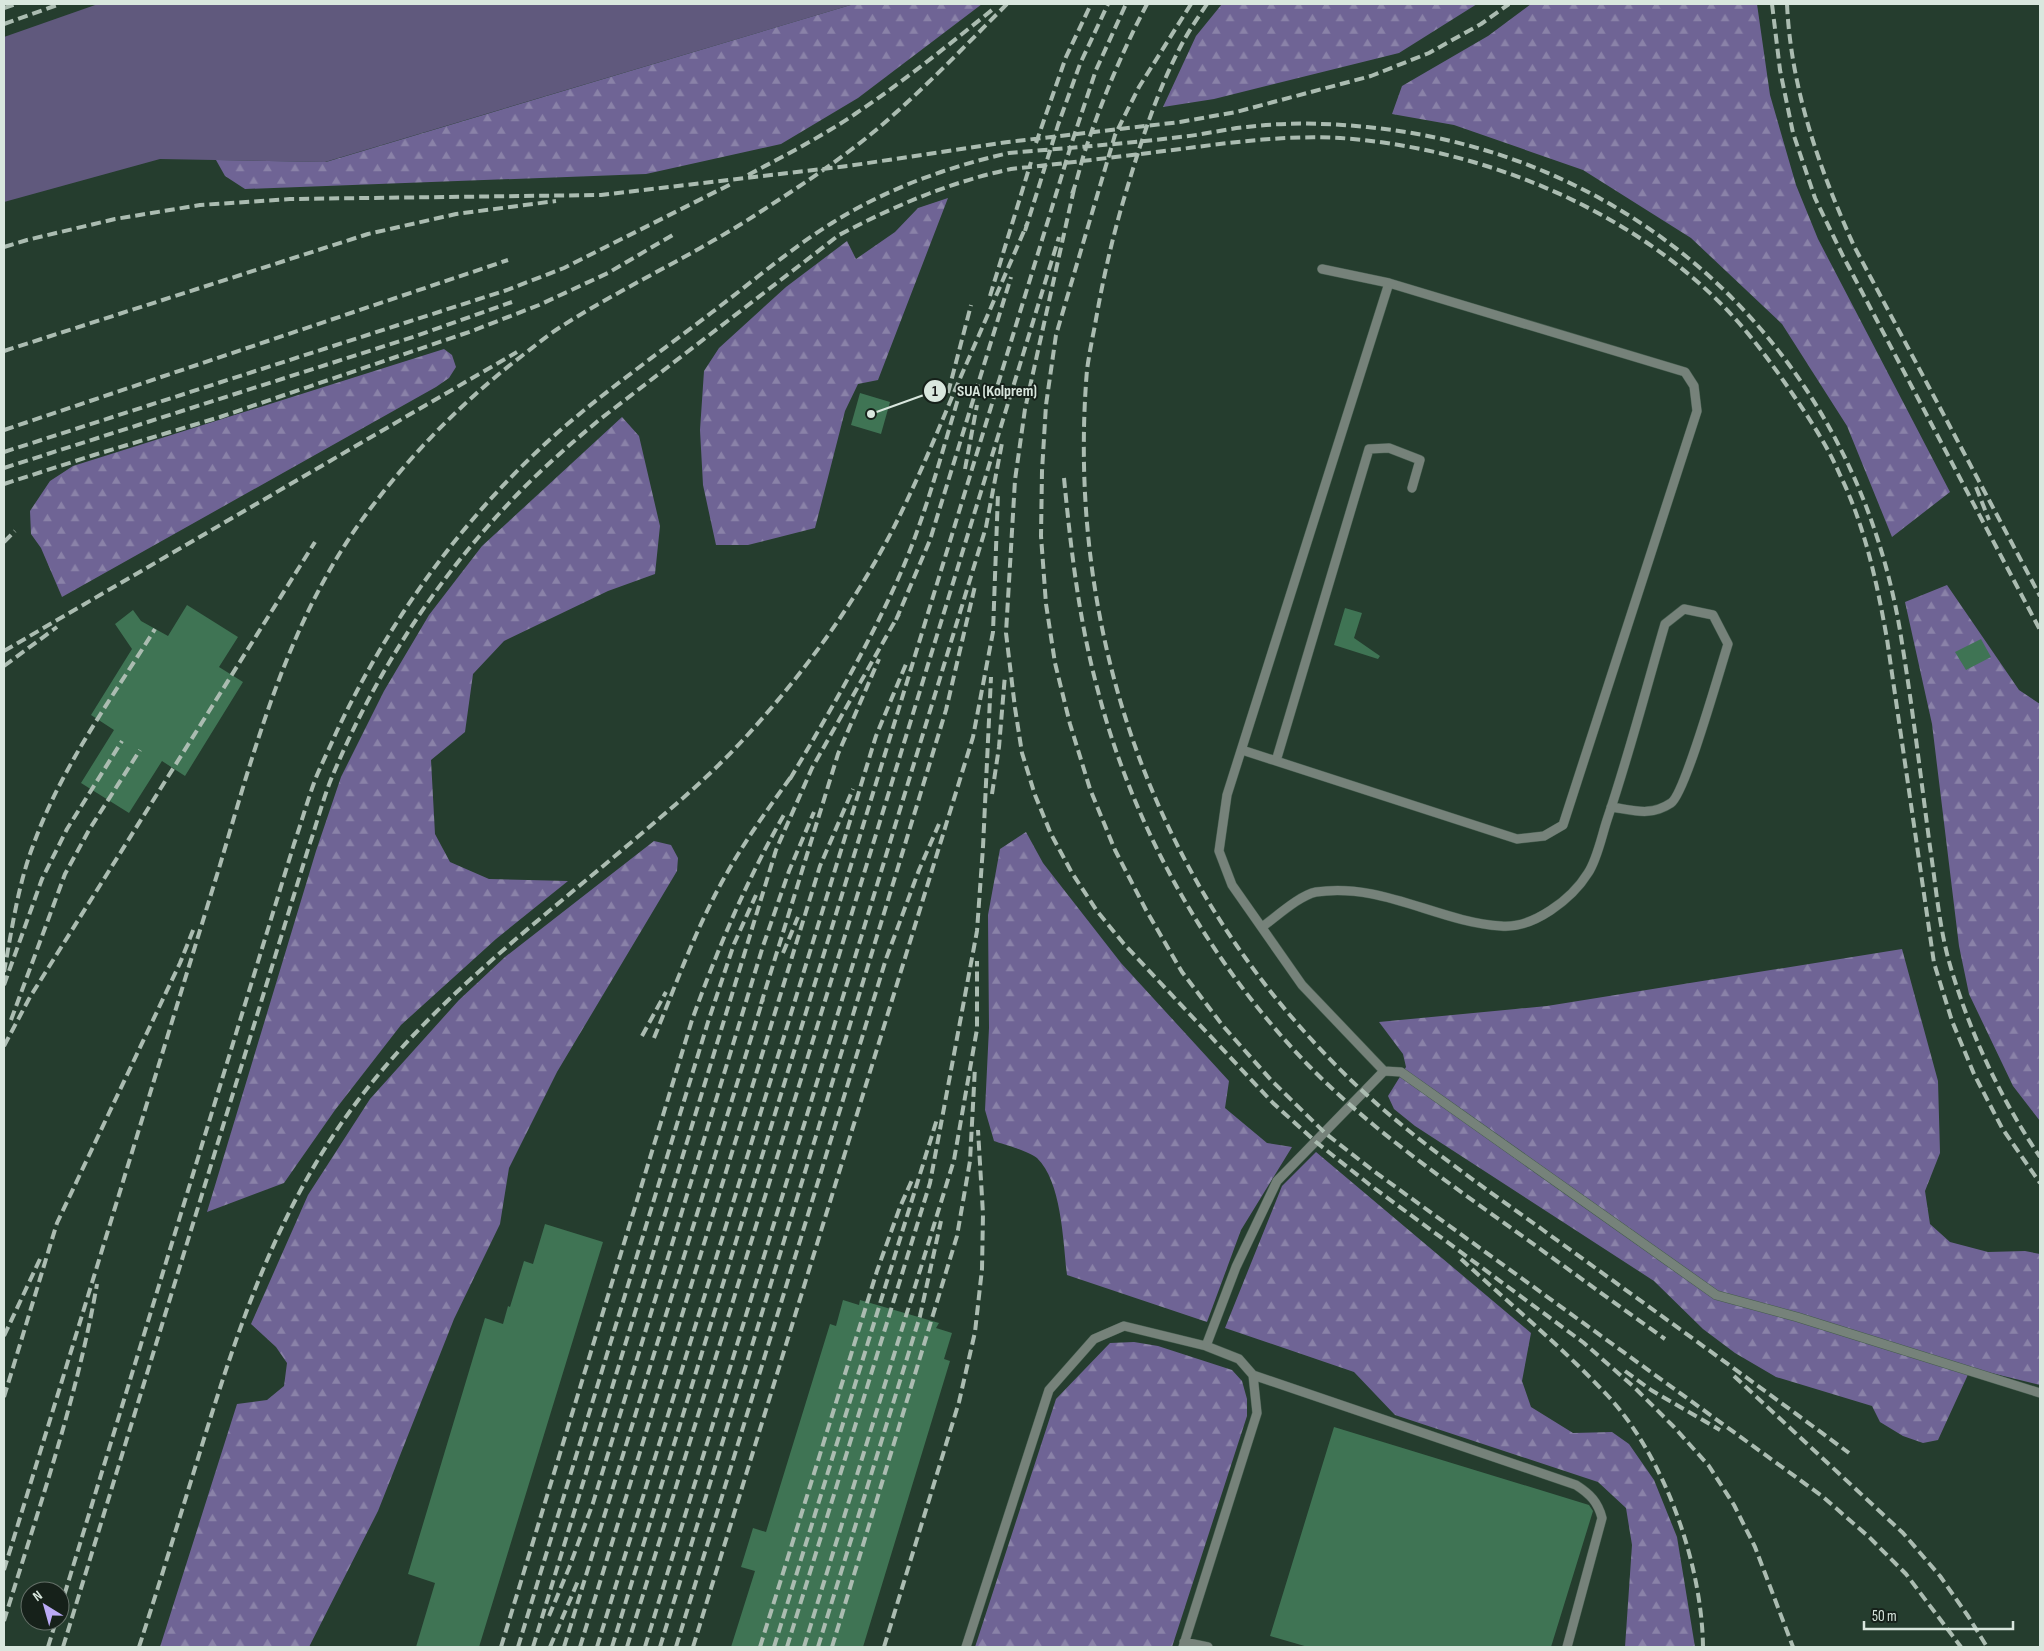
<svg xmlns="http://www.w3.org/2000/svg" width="2044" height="1651" viewBox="0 0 2044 1651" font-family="'Sofia Sans Condensed',sans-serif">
<defs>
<pattern id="forest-firs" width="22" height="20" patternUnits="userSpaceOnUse" patternTransform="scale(1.25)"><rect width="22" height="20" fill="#6f6495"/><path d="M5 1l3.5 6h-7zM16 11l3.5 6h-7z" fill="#8a82a8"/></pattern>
</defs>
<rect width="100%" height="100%" fill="#253d2e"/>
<path fill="#60597d" d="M98,4H854L325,162L160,159L4,202V37Z"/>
<path fill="url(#forest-firs)" d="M854,4H982L858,98L781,144L646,174L245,189L225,176L216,160L326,162Z
M1222,4H1477L1399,53L1214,99L1163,107L1196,36Z
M1531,4H1757L1770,95L1796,185L1818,239L1950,492L1892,537L1847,426L1782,324L1691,238L1583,170L1454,125L1392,114L1402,86L1488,36Z
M948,198L878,380L858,384L845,411L815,528L748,545H716L703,485L700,430L704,371L719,348L786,287L847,241L856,259L895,232L918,208Z
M444,349L452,355L456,367L449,378L436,387L62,597L41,548L31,534L30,511L50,481L73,466Z
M622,417L639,436L660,526L655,574L608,591L504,641L473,674L465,732L431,760L435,834L450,862L489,879L568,881L496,939L401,1025L335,1110L284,1183L207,1212L316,851L341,777L384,691L429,615L482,546Z
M1947,585L2019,690L2040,704V1121L2013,1086L1969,994L1959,946L1932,724L1905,602Z
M1026,832L1043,863L1121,963L1229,1081L1225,1108L1267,1143L1292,1147L1241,1230L1207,1322L1067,1275C1063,1242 1062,1182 1037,1158C1029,1151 1005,1145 994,1141L985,1110L989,1028L988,915L1000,849Z
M654,841L671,845L678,858L677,871L557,1072L509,1168L500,1224L454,1319L378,1511L309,1647H160L237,1404L267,1400L284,1386L287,1363L276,1347L251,1324L308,1195L370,1099L459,1000L505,957Z
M1902,949L1938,1081L1940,1153L1925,1191L1930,1224L1950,1242L1988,1252L2025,1251L2040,1254V1385L1971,1368L1938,1440L1923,1443L1903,1436L1880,1422L1872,1406L1776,1377L1735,1353L1703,1329L1654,1281L1415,1126L1394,1109L1388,1096L1406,1067L1403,1054L1379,1022L1547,1006Z
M1316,1152L1531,1333L1522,1381L1531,1407L1573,1433L1612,1432L1629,1444L1654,1480L1677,1537L1695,1647H1625L1632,1545L1626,1508L1598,1482L1395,1415L1354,1372L1225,1328L1282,1186Z
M1134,1342L1158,1346L1232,1370L1242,1381L1247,1399V1416L1172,1647H975L1056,1399L1110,1343Z"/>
<path fill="#3f7454" d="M860,393L890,402L881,434L851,425Z
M187,605L238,637L219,667L243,682L185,776L162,761L129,813L81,783L114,730L91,715L132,649L115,624L133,610L141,621L168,636Z
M1345,608L1362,613L1354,638L1380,656L1378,659L1334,645Z
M1981,639L1991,657L1966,670L1955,652Z
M545,1224L603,1242L479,1647H416L435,1583L408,1574L485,1318L503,1324L508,1306L510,1307L524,1261L533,1264Z
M843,1300L859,1305L860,1300L939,1323L936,1328L952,1333L944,1359L950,1361L863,1647H731L755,1571L741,1567L753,1528L766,1532L830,1324L836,1326Z
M1334,1427L1589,1505L1593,1511L1551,1647H1308L1270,1636Z"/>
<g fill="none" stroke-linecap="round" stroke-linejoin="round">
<defs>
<path id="lane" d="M1322,269L1389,283
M1242,750L1517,839L1544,836L1563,825L1697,411L1694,386L1685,372L1389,283L1227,795L1219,851L1232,885L1302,985L1384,1071
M1276,761L1369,449L1389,448L1420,460L1412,488
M1262,927C1276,917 1300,895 1316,892C1382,882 1438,922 1501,926C1533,929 1572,899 1588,873C1597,860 1602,835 1607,820C1629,755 1646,689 1665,624L1684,609L1713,615L1728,644C1720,669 1685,794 1671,803C1650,817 1633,810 1611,807
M1253,1375L1576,1485C1590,1494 1598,1502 1602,1518L1567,1647
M1184,1642L1208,1647
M966,1647L1049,1390L1094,1339L1124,1326L1206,1346L1236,1267L1277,1181L1384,1071L1401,1072L1716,1295L1797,1317L2040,1393
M1183,1647L1257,1413L1253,1375L1239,1359L1206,1346"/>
</defs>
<use href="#lane" stroke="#455c4e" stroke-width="10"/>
<use href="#lane" stroke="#76827a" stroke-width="9"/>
<path stroke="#abbcb1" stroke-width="4" stroke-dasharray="10 5" stroke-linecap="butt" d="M1191,4L1139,87L1115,135L1056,335L1046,405L1042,471L1041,536L1046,604L1055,663L1070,724L1090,789L1115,850L1146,910L1182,972L1223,1026L1271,1080L1325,1133L1375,1172L1822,1496L1869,1537L1906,1574L1961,1647
M1207,4C1199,16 1190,29 1183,42C1156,92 1139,148 1123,202C1111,243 1102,284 1095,325C1092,340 1089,355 1087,370C1066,623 1149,871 1326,1055C1390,1123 1468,1176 1543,1230C1645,1304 1748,1378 1849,1453
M1772,4L1780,70L1793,133L1815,198L1843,256L2040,630
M1787,4C1791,89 1819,168 1854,246L2040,596
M4,8L16,4
M4,24L60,4
M1036,143L1066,57L1091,4
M748,175C784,156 821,137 855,114C903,82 947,46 992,10
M1074,189L1025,409L1015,480L1006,633L1015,708L1022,753L1035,795L1051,834L1072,873L1097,911L1124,944L1273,1103L1316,1142L1370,1185L1584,1343L1635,1388L1674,1427L1709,1466L1734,1505L1755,1547L1793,1647
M1072,194C1077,181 1080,167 1084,154C1101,102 1122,52 1147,4
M1025,231L1058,125L1080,64L1108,4
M4,247L27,240L115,219L200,205L290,199L601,195L848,166L1008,142L1180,122L1236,112L1371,76L1429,53L1481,24L1509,4
M990,296L1031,162
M4,351L368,234L456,214L556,201
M948,393L971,305
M4,430L508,260
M4,452L507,290L564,268L733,183
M4,468L416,336L512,302
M965,469L977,405
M1064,478C1071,550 1079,621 1098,691C1134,830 1210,964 1310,1067C1363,1121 1425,1166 1486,1210C1546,1253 1605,1296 1665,1339
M4,484L94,455L220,417L472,331L539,305L608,273L676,233
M1976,487L1989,520
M4,542L15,531
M896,620L930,540L1011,277
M4,651L517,352
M4,666L57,627
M790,779C829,713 867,648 898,579C924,521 940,459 958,399
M992,794L999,747L1005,675
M783,953L798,917
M4,972C12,929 18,884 34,843C62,766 112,698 155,629
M4,985L42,879L67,829L122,741
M761,1004L838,754L879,659
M11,1020L65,874L89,830L140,750
M642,1036L666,992
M654,1038C677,982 697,925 727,873C746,839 770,806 793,774
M4,1046L30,997L315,542
M1461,1259C1510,1304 1562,1347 1608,1396C1665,1458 1702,1564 1703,1647
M4,1336L40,1259
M1625,1371L1651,1390L1720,1430
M1734,1376L1903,1533L1940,1576L1968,1616L1987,1647
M4,1397L57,1223L180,963L194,928
M4,1570L220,865C255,747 287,626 359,524C405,460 460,403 523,355C536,345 549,334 562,326C625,286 694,255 757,214C797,188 839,161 876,130C922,91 964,47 1007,4
M60,1609L294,844C302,821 308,798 317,775C323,761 330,747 336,733C389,620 463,517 556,434C605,391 659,353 711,313C751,283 790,249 832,223C886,189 947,167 1009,153C1066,148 1123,144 1180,137C1202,135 1225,129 1247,127C1286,122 1327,123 1367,127C1650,155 1860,364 1902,643C1913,711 1921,779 1930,847C1936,886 1939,927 1950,965C1970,1033 2000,1098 2040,1157
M549,1616L569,1568L593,1503L763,946L789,871L814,812
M4,1621C38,1510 77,1399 97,1284
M48,1647L56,1621
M63,1647L309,846C317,823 323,799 332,777C374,676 434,582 510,502C537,473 568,446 599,420L839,235C894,206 950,182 1011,169C1068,163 1124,156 1181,149C1241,141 1302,133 1363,140C1501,155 1646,218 1739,323C1759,346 1777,371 1794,396C1811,421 1828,447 1840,475C1865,526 1877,583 1887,639L1934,963L1952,1021L1974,1074L2002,1128L2040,1183
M139,1647C161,1579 182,1510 203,1442C241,1319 280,1203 359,1099C434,1000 534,925 628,845C667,812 707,779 742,741C800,678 852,608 892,531C915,486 935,438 955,390C979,335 1003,280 1027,224
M501,1647L692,1020C718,948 747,879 785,813
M518,1647L708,1022L734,944L756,895
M533,1647L776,850L812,768L899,614
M550,1647L578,1581
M564,1647L763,999
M580,1647L820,866L853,789
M597,1647L876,736L906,664
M612,1647L1072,142L1096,70L1126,4
M627,1647L1059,237
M645,1647L986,527L1002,443
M660,1647L946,710L975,586
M676,1647L886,959L919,870L939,824
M693,1647L973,737L993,632L998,493
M760,1647L877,1271L900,1207L912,1180
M774,1647L937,1119
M787,1647L930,1183L977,931L983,847L991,677
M804,1647L954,1160L977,1029V961
M818,1647L920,1316L941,1221
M832,1647L957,1236L970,1161L975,1067
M884,1647L959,1402L975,1332L982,1269L983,1214L978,1130"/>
</g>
<path fill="none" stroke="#d9e7de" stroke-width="2" d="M871 414L935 391"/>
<g fill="#d9e7de" stroke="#16211a" stroke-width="2">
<circle cx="871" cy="414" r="5"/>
<circle cx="935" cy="391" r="12"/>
</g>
<g font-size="15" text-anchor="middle" font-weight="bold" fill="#111">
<text x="935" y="396">1</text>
</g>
<g font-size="16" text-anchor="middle" font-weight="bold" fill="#d9e7de" stroke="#16211a" stroke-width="4" stroke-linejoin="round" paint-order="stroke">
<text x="997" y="396">SUA (Kolprem)</text>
</g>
<rect width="2044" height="1651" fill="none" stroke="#d9e7de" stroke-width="10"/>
<g transform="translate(45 1606) rotate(323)"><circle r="24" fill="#16211a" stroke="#647068"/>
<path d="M0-4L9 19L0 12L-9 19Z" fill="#bbaaf6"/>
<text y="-8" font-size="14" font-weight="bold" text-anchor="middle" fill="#d9e7de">N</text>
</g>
<path d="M1864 1621v8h149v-8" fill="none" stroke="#d9e7de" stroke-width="2.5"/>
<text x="1872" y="1621" font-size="15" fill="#d9e7de" stroke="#16211a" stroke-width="4" paint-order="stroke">50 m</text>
</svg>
